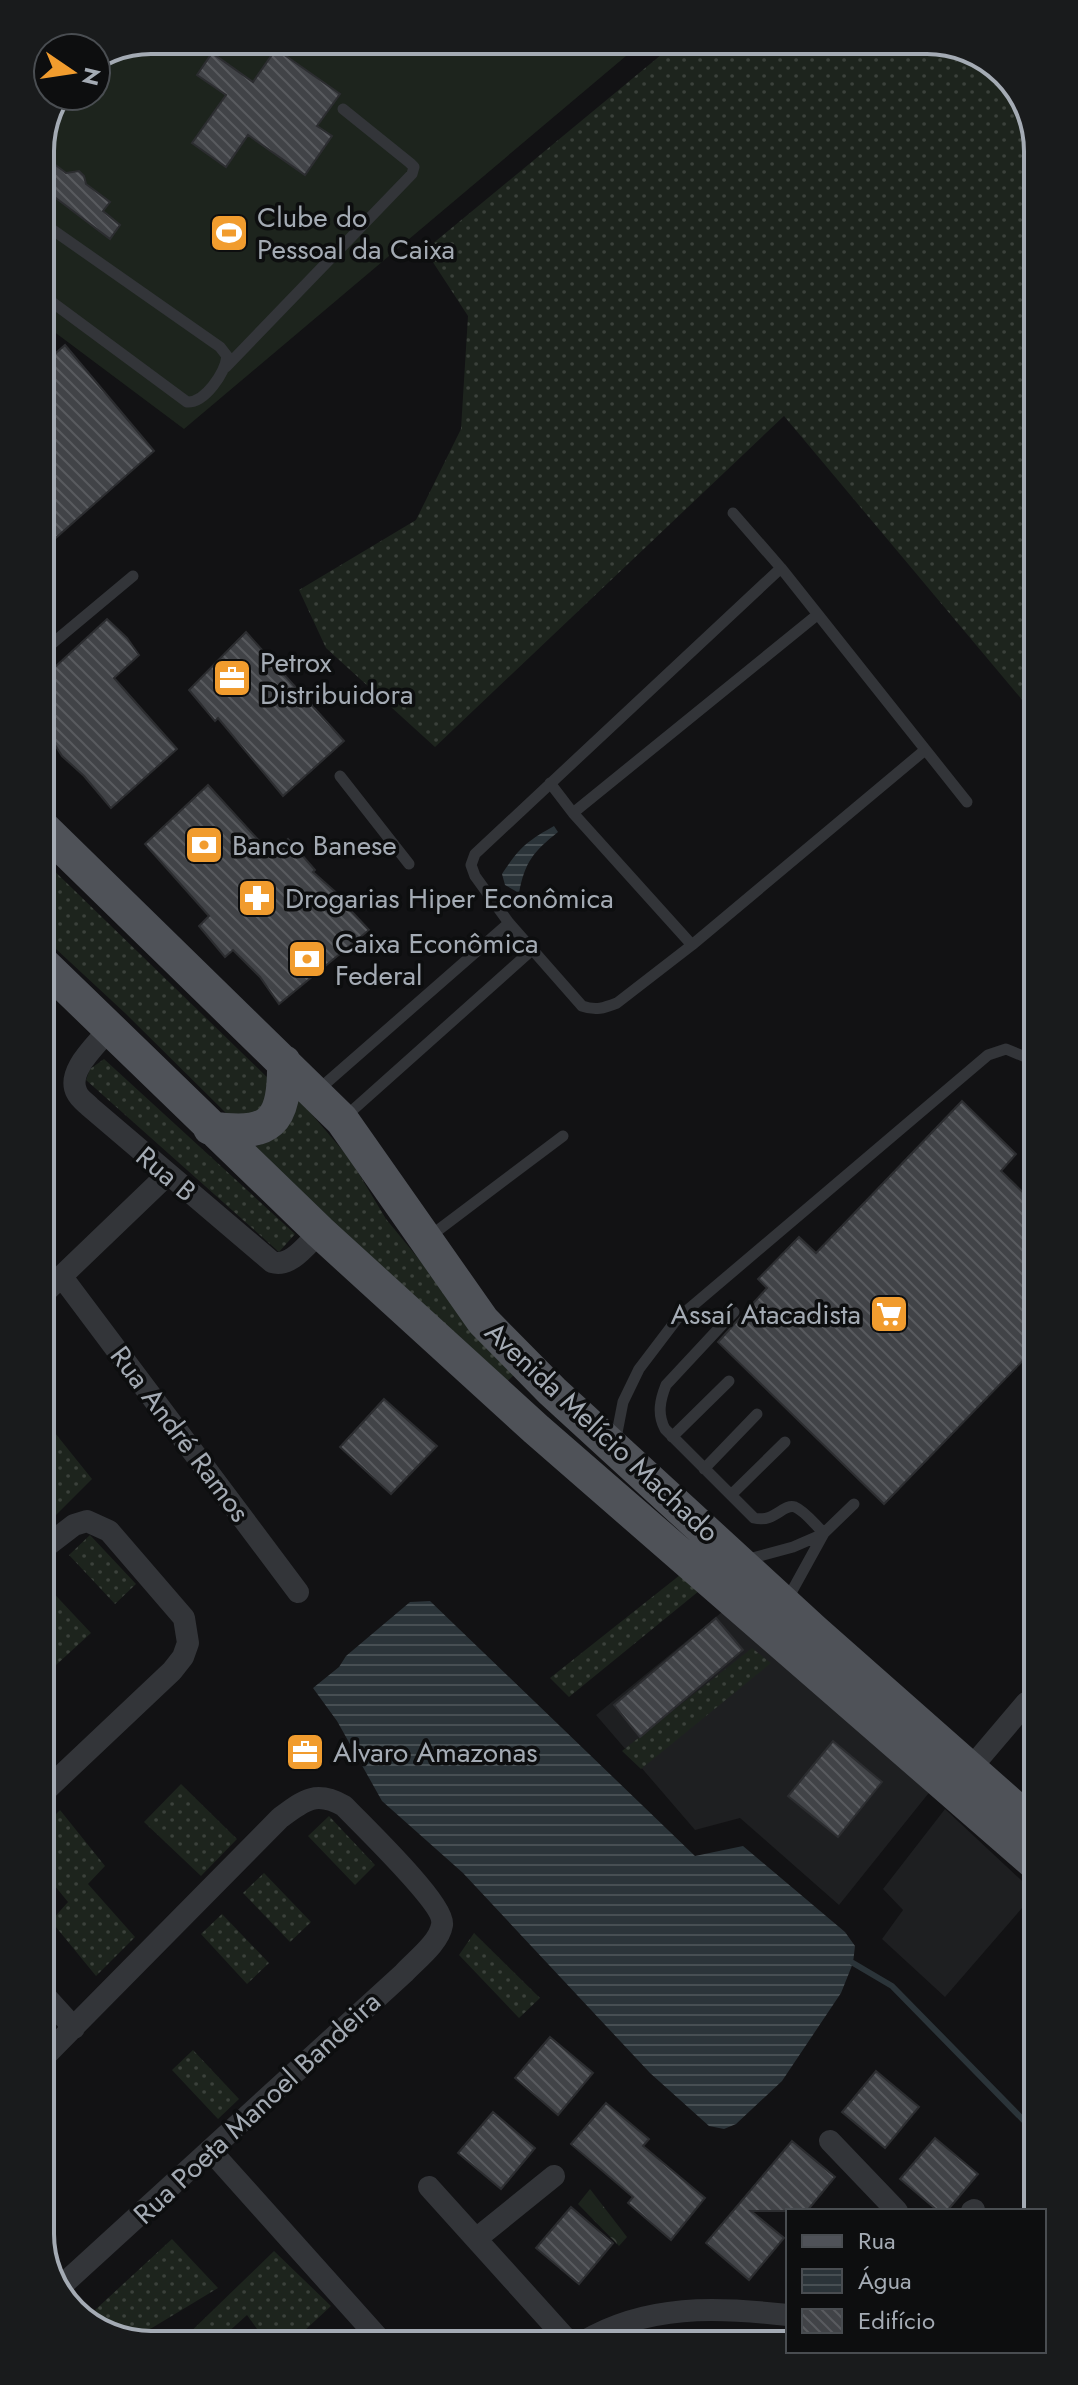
<svg xmlns="http://www.w3.org/2000/svg" width="1078" height="2385" viewBox="0 0 1078 2385" font-family="Jost,sans-serif">
<defs>
<pattern id="grass-dots" width="8" height="8" patternUnits="userSpaceOnUse" patternTransform="scale(2)"><rect width="8" height="8" fill="#1d241d"/><path d="M2 2h.1M6 6h.1" fill="none" stroke="#3b413b" stroke-width="1.8" stroke-linecap="round"/></pattern>
<pattern id="forest-crowns" width="20" height="18" patternUnits="userSpaceOnUse" patternTransform="scale(2)"><rect width="20" height="18" fill="#1d241d"/><path d="M2 6a3 3 0 1 1 6 0M12 15a3 3 0 1 1 6 0" fill="none" stroke="#3b413b"/></pattern>
<pattern id="water-rules" width="6" height="5" patternUnits="userSpaceOnUse" patternTransform="scale(2)"><rect width="6" height="5" fill="#2b3439"/><path d="M0 2.5h6" fill="none" stroke="#474f53"/></pattern>
<pattern id="building-back-hatch" width="6" height="6" patternUnits="userSpaceOnUse" patternTransform="scale(2)"><rect width="6" height="6" fill="#414347"/><path d="M-1 5l2 2M0 0l6 6M5-1l2 2" fill="none" stroke="#595b5f"/></pattern>
</defs>
<rect width="100%" height="100%" fill="#121214"/>
<path fill="#1e1f21" d="M722,1612L932,1789L839,1905L740,1818L695,1830L596,1715Z
M945,1809L1035,1893L945,1997L882,1939L903,1910L883,1889Z"/>
<path fill="url(#grass-dots)" d="M679,40H935L995,63L1032,115L1034,714L784,416L435,747L326,648L299,590L416,520L461,429L468,316L425,250Z
M42,859L270,1080L262,1117L233,1120L125,1013L42,936Z
M104,1059L295,1234L279,1252L86,1080L90,1069Z
M297,1097L350,1159L386,1219L514,1375L504,1384L241,1151C280,1139 285,1138 297,1097Z
M51,1428L92,1479L44,1527V1435Z
M90,1535L136,1584L115,1604L69,1555Z
M680,1575L699,1591L569,1697L550,1678Z
M44,1583L91,1633L56,1665L44,1651Z
M752,1648L771,1663L641,1769L622,1751Z
M181,1784L237,1839L201,1876L144,1822Z
M60,1810L105,1866L88,1884L135,1937L96,1976L51,1921L68,1902L45,1874V1825Z
M329,1816L375,1865L355,1885L308,1836Z
M264,1873L311,1922L290,1942L243,1893Z
M222,1914L269,1963L247,1984L201,1934Z
M474,1933L540,1998L519,2018L459,1955Z
M193,2050L239,2099L218,2119L172,2070Z
M172,2239L218,2288L132,2340L118,2335L95,2310Z
M274,2251L331,2306L290,2344H268L247,2315L215,2344H178Z"/>
<path fill="url(#forest-crowns)" d="M590,2189L627,2237L619,2246L578,2204Z"/>
<path fill="#1d241d" d="M151,40H645L184,429L41,322L40,144L62,96H96V63Z"/>
<path fill="url(#water-rules)" d="M554,826L558,832C533,852 525,862 519,893L505,885L502,874C519,848 527,841 554,826Z
M430,1601L695,1856L743,1846L845,1932L855,1946L853,1963L841,1993L782,2081L736,2124L724,2129L709,2126L650,2073L463,1873L382,1801L337,1721L313,1688L339,1667L346,1656L410,1602Z"/>
<g fill="none" stroke-linecap="round" stroke-linejoin="round">
<path stroke="#2b3439" stroke-width="6" d="M853,1963L892,1986L1038,2135"/>
</g>
<path fill="url(#building-back-hatch)" stroke="#2c2d30" stroke-width="2" d="M276,49L340,94L317,126L332,136L305,175L248,135L226,167L192,143L226,95L197,75L212,53L253,82Z
M40,159L50,166L53,163L66,173L79,171L84,176L86,184L110,202L103,211L120,225L110,239L40,186Z
M65,345L154,451L41,551V366Z
M107,619L127,638L139,655L114,678L177,749L111,808L84,776L62,756L50,737L42,744V679Z
M246,632L344,741L283,796L218,718L215,721L189,690Z
M208,785L272,855L288,839L315,870L313,872L340,896L339,898L369,930L279,1004L260,977L233,950L225,957L199,926L209,916L145,844Z
M962,1101L1016,1154L1001,1171L1035,1204V1348L884,1504L718,1342L767,1288L758,1279L799,1237L816,1253Z
M384,1399L437,1446L391,1494L340,1447Z
M716,1618L743,1650L640,1737L614,1705Z
M833,1741L882,1782L838,1837L788,1796Z
M550,2037L593,2073L558,2115L515,2078Z
M876,2071L919,2107L885,2148L842,2112Z
M606,2103L649,2139L643,2146L705,2198L671,2240L628,2203L633,2197L571,2144Z
M493,2112L535,2148L501,2189L458,2153Z
M935,2138L978,2174L947,2211H938L900,2179Z
M792,2141L835,2177L807,2211H751L784,2238L749,2280L706,2243Z
M571,2207L613,2243L579,2284L536,2248Z"/>
<g fill="none" stroke-linecap="round" stroke-linejoin="round">
<path stroke="#333539" stroke-width="11" d="M40,221L220,347L227,356C225,373 205,403 187,402L41,294
M226,367L412,174L414,167L410,163L343,109
M733,513L781,568L967,802
M781,568L475,854L471,865L475,876L509,923L582,1006C596,1011 604,1008 617,1003L692,945L925,750
M42,652L133,576
M340,776L409,864
M550,783L573,813L692,945
M573,813L817,615
M317,1091L509,923
M345,1117L532,950
M429,1237L563,1136
M734,1312L666,1385C660,1400 657,1414 665,1429L754,1518C775,1523 783,1503 795,1507C805,1511 816,1526 824,1533
M672,1437L729,1381
M615,1443L623,1402L639,1369L677,1319L988,1055L1006,1049L1035,1061
M704,1469L757,1414
M731,1495L785,1442
M745,1560L793,1547L823,1534
M787,1600L824,1533L854,1504"/>
<path stroke="#333539" stroke-width="22" d="M110,1028C98,1044 65,1071 77,1093C79,1098 86,1103 90,1107L272,1262C291,1268 307,1244 320,1232
M62,1277L298,1592
M43,1294L167,1175
M44,1548L74,1525L87,1521L109,1531L184,1618L188,1643L183,1657L172,1671L45,1791
M970,1769L1026,1703L1036,1704
M45,1996L74,2028
M45,2056L280,1818C304,1800 316,1790 344,1806C361,1824 446,1905 442,1925C439,1943 416,1960 404,1973L59,2288
M830,2141L897,2211
M211,2151L383,2343
M429,2187L569,2342
M972,2211L974,2210
M476,2239L554,2176
M583,2342C647,2304 717,2307 788,2315"/>
<path stroke="#4f5258" stroke-width="34" d="M42,827L342,1120L483,1321L552,1391L814,1631L1037,1828
M42,963L320,1232L536,1429L1037,1865
M210,1128C271,1137 285,1123 284,1062"/>
</g>
<defs>
<symbol id="stadium-square" viewBox="-11 -11 22 22"><rect x="-9" y="-9" width="18" height="18" rx="4" fill="#f19c2e" stroke="#0d0e0f"/><path d="M0-5a6.5 5 0 1 0 0 10a6.5 5 0 1 0 0-10ZM-3.5-1.8h7v3.6h-7Z" fill="#fff"/></symbol>
<symbol id="office-square" viewBox="-11 -11 22 22"><rect x="-9" y="-9" width="18" height="18" rx="4" fill="#f19c2e" stroke="#0d0e0f"/><path d="M-6-3h4V-5.5h4V-3h4V5H-6ZM-1-4.5V-3h2v-1.5ZM-6 0V1H6V0Z" fill="#fff"/></symbol>
<symbol id="bank-square" viewBox="-11 -11 22 22"><rect x="-9" y="-9" width="18" height="18" rx="4" fill="#f19c2e" stroke="#0d0e0f"/><path d="M-6-4H6V4H-6ZM0-2.3a2.3 2.3 0 1 0 0 4.6a2.3 2.3 0 1 0 0-4.6Z" fill="#fff"/></symbol>
<symbol id="pharmacy-square" viewBox="-11 -11 22 22"><rect x="-9" y="-9" width="18" height="18" rx="4" fill="#f19c2e" stroke="#0d0e0f"/><path d="M-2-6h4v4h4v4h-4v4h-4v-4h-4v-4h4Z" fill="#fff"/></symbol>
<symbol id="supermarket-square" viewBox="-11 -11 22 22"><rect x="-9" y="-9" width="18" height="18" rx="4" fill="#f19c2e" stroke="#0d0e0f"/><path d="M-6-5.5h2.5l.6 2H6L4.5 2H-2.5L-4.4-4H-6ZM-1.5 3.2a1.3 1.3 0 1 0 .1 0ZM3 3.2a1.3 1.3 0 1 0 .1 0Z" fill="#fff"/></symbol>
</defs>
<g fill-rule="evenodd">
<use href="#stadium-square" x="207" y="211" width="44" height="44"/>
<use href="#office-square" x="210" y="656" width="44" height="44"/>
<use href="#bank-square" x="182" y="823" width="44" height="44"/>
<use href="#pharmacy-square" x="235" y="876" width="44" height="44"/>
<use href="#bank-square" x="285" y="937" width="44" height="44"/>
<use href="#supermarket-square" x="867" y="1292" width="44" height="44"/>
<use href="#office-square" x="283" y="1730" width="44" height="44"/>
</g>
<g text-anchor="middle" dominant-baseline="central" stroke-width="7" stroke-linejoin="round" paint-order="stroke">
<g font-size="28" fill="#a4abb4" stroke="#0d0e0f" text-anchor="start">
<text x="257" y="217">Clube do<tspan x="257" dy="32">Pessoal da Caixa</tspan></text>
<text x="260" y="662">Petrox<tspan x="260" dy="32">Distribuidora</tspan></text>
<text x="232" y="845">Banco Banese</text>
<text x="285" y="898">Drogarias Hiper Econômica</text>
<text x="335" y="943">Caixa Econômica<tspan x="335" dy="32">Federal</tspan></text>
<text x="861" y="1314" text-anchor="end">Assaí Atacadista</text>
<text x="333" y="1752">Alvaro Amazonas</text>
</g>
<g font-size="28" fill="#a4abb4" stroke="#0d0e0f">
<text transform="translate(166 1174) rotate(40)">Rua B</text>
<text transform="translate(602 1432) rotate(43)">Avenida Melício Machado</text>
<text transform="translate(180 1434) rotate(53)">Rua André Ramos</text>
<text transform="translate(257 2108) rotate(-43)">Rua Poeta Manoel Bandeira</text>
</g>
</g>
<path d="M0 0H1078V2385H0ZM151 54H927A97 97 0 0 1 1024 151V2234A97 97 0 0 1 927 2331H151A97 97 0 0 1 54 2234V151A97 97 0 0 1 151 54Z" fill="#191b1c" fill-rule="evenodd"/>
<path fill="none" stroke="#a4abb4" stroke-width="4" d="M151 54H927A97 97 0 0 1 1024 151V2234A97 97 0 0 1 927 2331H151A97 97 0 0 1 54 2234V151A97 97 0 0 1 151 54Z"/>
<rect x="786" y="2209" width="260" height="144" fill="#0d0e0f" stroke="#494d51" stroke-width="2"/>
<rect x="802" y="2235" width="40" height="12" fill="#4f5258" stroke="#494d51" stroke-width="2"/>
<text x="858" y="2249" font-size="24" fill="#a4abb4">Rua</text>
<rect x="802" y="2269" width="40" height="24" fill="url(#water-rules)" stroke="#494d51" stroke-width="2"/>
<text x="858" y="2289" font-size="24" fill="#a4abb4">Água</text>
<rect x="802" y="2309" width="40" height="24" fill="url(#building-back-hatch)" stroke="#494d51" stroke-width="2"/>
<text x="858" y="2329" font-size="24" fill="#a4abb4">Edifício</text>
<g transform="translate(72 72) rotate(103)"><circle r="38" fill="#0d0e0f" stroke="#494d51" stroke-width="2"/>
<path d="M0-6L14 30L0 20L-14 30Z" fill="#f19c2e"/>
<text y="-12" font-size="22" font-weight="bold" text-anchor="middle" fill="#a4abb4">N</text>
</g>
</svg>
